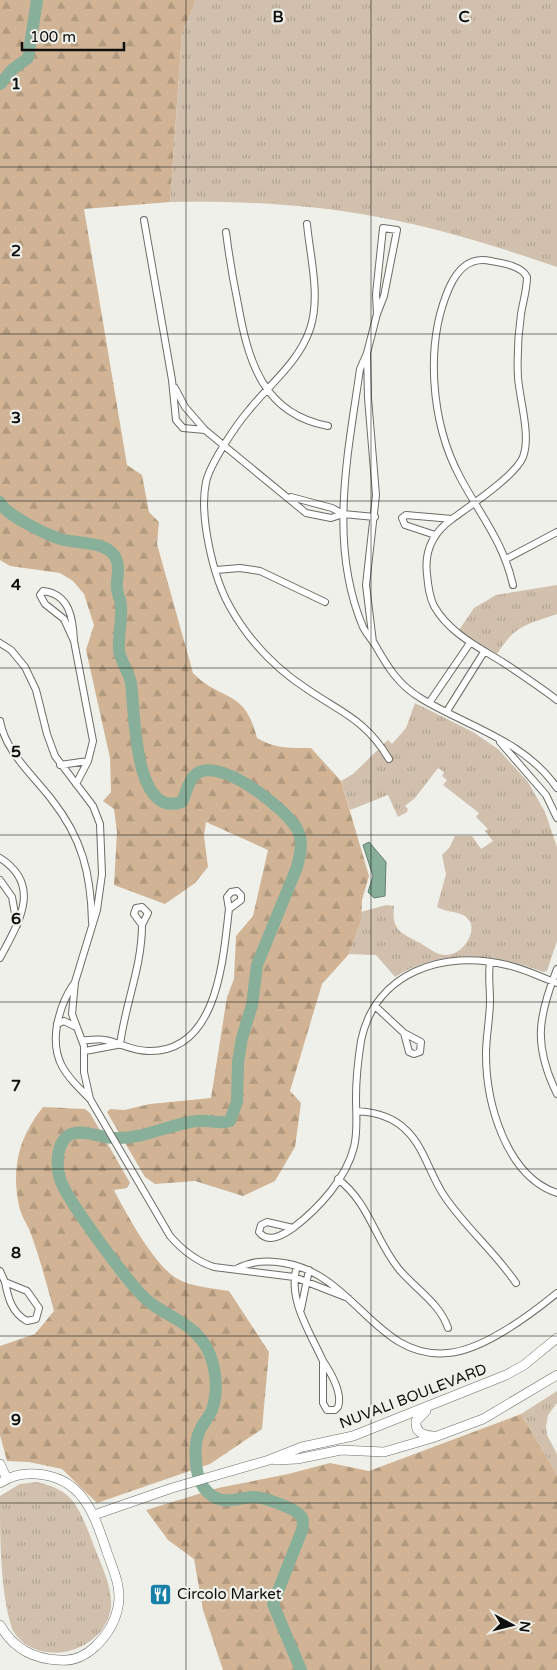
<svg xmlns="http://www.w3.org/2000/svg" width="557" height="1670" viewBox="0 0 557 1670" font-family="'Varela Round',sans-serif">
<defs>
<pattern id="grass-tufts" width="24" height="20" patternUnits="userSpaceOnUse" patternTransform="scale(1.25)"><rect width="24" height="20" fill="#d1c0ad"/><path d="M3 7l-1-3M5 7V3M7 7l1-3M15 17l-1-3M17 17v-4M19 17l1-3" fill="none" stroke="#b2a494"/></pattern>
<pattern id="forest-firs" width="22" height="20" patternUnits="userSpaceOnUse" patternTransform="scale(1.25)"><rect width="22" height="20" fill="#d0b495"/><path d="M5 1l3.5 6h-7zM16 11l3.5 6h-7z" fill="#b19a7f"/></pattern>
</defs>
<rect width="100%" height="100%" fill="#eff0ea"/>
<path fill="url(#grass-tufts)" d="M196,0H557V267C499,247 439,228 378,217C309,204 240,201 170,202L182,33Z
M557,585V614C526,625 515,625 497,654L459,630L474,608L496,595Z
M415,703L473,732L498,749L528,782L545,812L557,847V941L547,971L543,972C496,953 439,948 395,977L376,955L349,954L361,921V912L386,905L394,906C391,931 402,933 420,943C431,949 438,958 452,954C467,950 481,924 463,915C455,911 445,912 437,907L446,874L442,855L449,848L455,836H472L481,849L493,841L485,831L488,829L476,817L479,813L443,785L447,780L442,776L444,772L438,768L415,798L405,806L408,809L407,812L398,817L388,795L350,810L341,781L353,774L388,740L392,744L406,728Z
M557,1391V1403L548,1415L546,1427L547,1435L557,1454V1475L521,1414Z
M37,1482C73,1490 78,1506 91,1538C98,1559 113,1585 111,1607C105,1653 38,1670 13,1631C0,1595 0,1536 0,1496L20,1484Z"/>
<path fill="url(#forest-firs)" d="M0,0H196L182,33L170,202L84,209L127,465L142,475L149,512L159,522L157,544L193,673C221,702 245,688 257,738C275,749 291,748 311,748L341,781L369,876L362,900L361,921L349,954L322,984L290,1091L301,1103L295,1147L275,1181L243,1196L195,1181L155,1184L145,1177L107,1112L110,1109L124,1110L150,1104L211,1098L227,997L234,979L236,936L253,916L268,850L206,822L204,836L208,867L195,883L165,904L114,885L117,832L114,809L103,801L111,792L110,758L86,650L94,625L84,594L73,581L60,573L10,566L0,560Z
M43,1107L85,1109L90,1113L130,1183L127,1188L114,1190C127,1215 153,1263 176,1278C191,1287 212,1288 229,1291L269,1352L262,1429L210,1464L97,1503L62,1469L29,1462L7,1461L0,1435V1346L35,1334L54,1311C47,1285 40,1259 31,1234C28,1225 21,1216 19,1206C11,1167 19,1137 43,1107Z
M521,1414L557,1475V1670H223L203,1610L194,1559L168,1540L146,1510L218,1488L288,1474L330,1463L369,1471Z"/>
<path fill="#87af9a" stroke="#637f6f" d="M369,842L386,862L385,896L374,898L368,892L373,876L363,845Z"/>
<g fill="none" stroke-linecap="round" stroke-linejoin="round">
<path stroke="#87af9a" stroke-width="12" d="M0,84L13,69L28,58L37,0
M0,502C4,514 44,533 57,538C75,545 110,539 117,561C120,571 116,578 117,588C117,594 121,600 121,606C122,621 118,636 119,651C121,662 129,672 131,683C135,711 133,819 182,802C186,794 188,781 195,775C218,754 286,809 297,829C304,841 300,855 297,867L257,965L252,1005L242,1038L238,1062L237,1102L230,1121C220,1125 208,1119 197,1121C169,1124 144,1139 116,1138C102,1138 83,1129 71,1134C56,1141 56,1165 60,1179C66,1199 131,1287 148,1301C166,1316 192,1323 205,1345C216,1363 219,1389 212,1410C209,1417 203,1423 200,1430C193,1444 194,1475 204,1488C219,1507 233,1499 252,1497C261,1496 295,1508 301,1516C304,1520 303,1525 302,1530L273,1604L301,1670"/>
<defs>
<path id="street" d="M144,220L172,380L176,420L183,428L205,430
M307,224C310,257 321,296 310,329C299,362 269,385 249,410C236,425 210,464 206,482C199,516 213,577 230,607C249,641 275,668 307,689C342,713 366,720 389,759
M383,228L397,230L384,296L377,314L376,294Z
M226,232C229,256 233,280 238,304C248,361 263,414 328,426
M377,314L367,353L360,369C348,454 328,544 363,627C366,633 370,638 374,643C387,666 398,685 422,699C469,727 525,741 557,788
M367,354L368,398L376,495L366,585L373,642
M175,388L185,407L205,430L306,513L331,518L343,514
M291,497L332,508L343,514L375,517
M435,535L405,525L402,518L406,515L452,519
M506,559L557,532
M216,570L240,568L260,571L325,602
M513,585C503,541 480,515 460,477C431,423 424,343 450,286C458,269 470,256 491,261C502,263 522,266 527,277C527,289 523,302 521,314C518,335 517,357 518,378C520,401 531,436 523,457C516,475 470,506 452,519C434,532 424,550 427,574C428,585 429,596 434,606C449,633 480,648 504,663C522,675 540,687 557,700
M43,591C70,594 73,619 74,641L64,619L45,604L40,595Z
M74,641L93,741L88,761
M0,643L11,650L25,667L36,690L47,734L55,756L93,806L100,824L102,874L97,910L75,982L72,1014L84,1046V1072L90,1099
M429,703L470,643
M447,711L484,652
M0,721C6,753 33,775 52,800C82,838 91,874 92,922
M500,742L546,795L557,818
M60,765L88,761L76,784
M0,858C44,886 17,925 0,958
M0,880L12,897L17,925
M237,891L241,895V900L229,909L227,897L231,892Z
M142,907L148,913L142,925L134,914L136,908Z
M490,962C488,975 490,987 490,1000C490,1018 486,1036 486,1054C486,1103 506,1176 557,1193
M557,969C538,1017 533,1045 557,1094
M73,985C64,998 60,1010 57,1025C51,1061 66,1075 90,1099L170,1236C183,1251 196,1261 214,1267L294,1277L348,1298
M375,1006L404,1033L421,1042L420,1052L414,1054L409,1052L404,1033
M57,1024L64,1021L74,1026
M82,1040C89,1041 98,1038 105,1040C120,1043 132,1051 149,1051C218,1052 223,959 229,909
M120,1045C125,1004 142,967 142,925
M85,1051L117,1045
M357,1111C375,1112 393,1117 406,1130C425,1148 430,1176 445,1197C466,1228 495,1252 516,1283
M338,1179C369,1203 375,1239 398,1268C414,1288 440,1303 448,1328
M267,1222L293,1228C283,1235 268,1244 259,1232L261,1225Z
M293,1228C318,1209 346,1179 354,1147C358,1131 356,1115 356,1098C356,1079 358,1060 361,1041C375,972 444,949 507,965C525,969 540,977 557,983
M297,1266C287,1299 310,1332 323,1361
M236,1269C252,1261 266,1260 284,1263C355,1274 376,1360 448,1353C484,1350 530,1315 557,1293
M0,1271L5,1282
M5,1282L27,1291L39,1308L36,1319L27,1321C12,1313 8,1298 5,1282Z
M301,1309L309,1270
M323,1361C331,1373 343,1393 338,1407L335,1410H327L323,1403Z"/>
<path id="secondary" d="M426,1411L416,1421C415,1433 423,1435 433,1436
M275,1460L297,1459L341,1450L384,1452L432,1438L483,1419L557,1375
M0,1464L7,1479
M0,1483C11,1476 23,1473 36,1474C83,1477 94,1514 107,1552C113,1570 122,1587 118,1607C115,1623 107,1635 96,1646C85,1656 73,1662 59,1660C32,1659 13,1648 0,1625
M94,1515L172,1488L269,1460L302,1447L353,1436L506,1375L524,1365L557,1338"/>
</defs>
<use href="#street" stroke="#6c6d68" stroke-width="8"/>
<use href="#secondary" stroke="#6c6d68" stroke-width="10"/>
<use href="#street" stroke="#fff" stroke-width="6"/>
<use href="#secondary" stroke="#fff" stroke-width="9"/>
</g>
<path fill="none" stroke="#0e0e0c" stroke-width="1" stroke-opacity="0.55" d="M186,0V1670M371,0V1670M0,167H557M0,334H557M0,501H557M0,668H557M0,835H557M0,1002H557M0,1169H557M0,1336H557M0,1503H557"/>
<defs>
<symbol id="restaurant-square" viewBox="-11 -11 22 22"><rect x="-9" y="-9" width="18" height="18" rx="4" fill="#157fa8" stroke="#eff0ea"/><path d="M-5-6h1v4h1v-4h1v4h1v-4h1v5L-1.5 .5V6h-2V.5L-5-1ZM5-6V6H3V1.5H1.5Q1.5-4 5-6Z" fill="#fff"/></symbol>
</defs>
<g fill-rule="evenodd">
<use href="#restaurant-square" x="148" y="1582" width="25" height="25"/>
</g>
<g text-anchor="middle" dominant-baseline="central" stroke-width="4.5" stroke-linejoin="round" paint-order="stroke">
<g font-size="15" fill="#0e0e0c" stroke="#eff0ea">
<text transform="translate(413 1396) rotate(-21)">NUVALI BOULEVARD</text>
</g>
<g font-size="15" fill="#0e0e0c" stroke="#eff0ea" text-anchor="start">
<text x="177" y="1594">Circolo Market</text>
</g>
</g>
<g font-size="16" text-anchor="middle" font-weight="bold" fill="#0e0e0c" stroke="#eff0ea" stroke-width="4.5" stroke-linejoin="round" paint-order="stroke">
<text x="278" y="22">B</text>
<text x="464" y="22">C</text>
<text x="16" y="89">1</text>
<text x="16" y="256">2</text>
<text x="16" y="423">3</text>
<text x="16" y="590">4</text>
<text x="16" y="757">5</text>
<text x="16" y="924">6</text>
<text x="16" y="1091">7</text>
<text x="16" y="1258">8</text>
<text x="16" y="1425">9</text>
</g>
<g transform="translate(512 1625) rotate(97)" stroke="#eff0ea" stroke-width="4" paint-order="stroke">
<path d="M0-4L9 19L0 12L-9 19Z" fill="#0e0e0c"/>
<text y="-8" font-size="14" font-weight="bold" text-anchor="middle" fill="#0e0e0c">N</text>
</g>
<path d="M22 42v8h102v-8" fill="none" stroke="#0e0e0c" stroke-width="2.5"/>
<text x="30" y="42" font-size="15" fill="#0e0e0c" stroke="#eff0ea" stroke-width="4" paint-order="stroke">100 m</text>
</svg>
